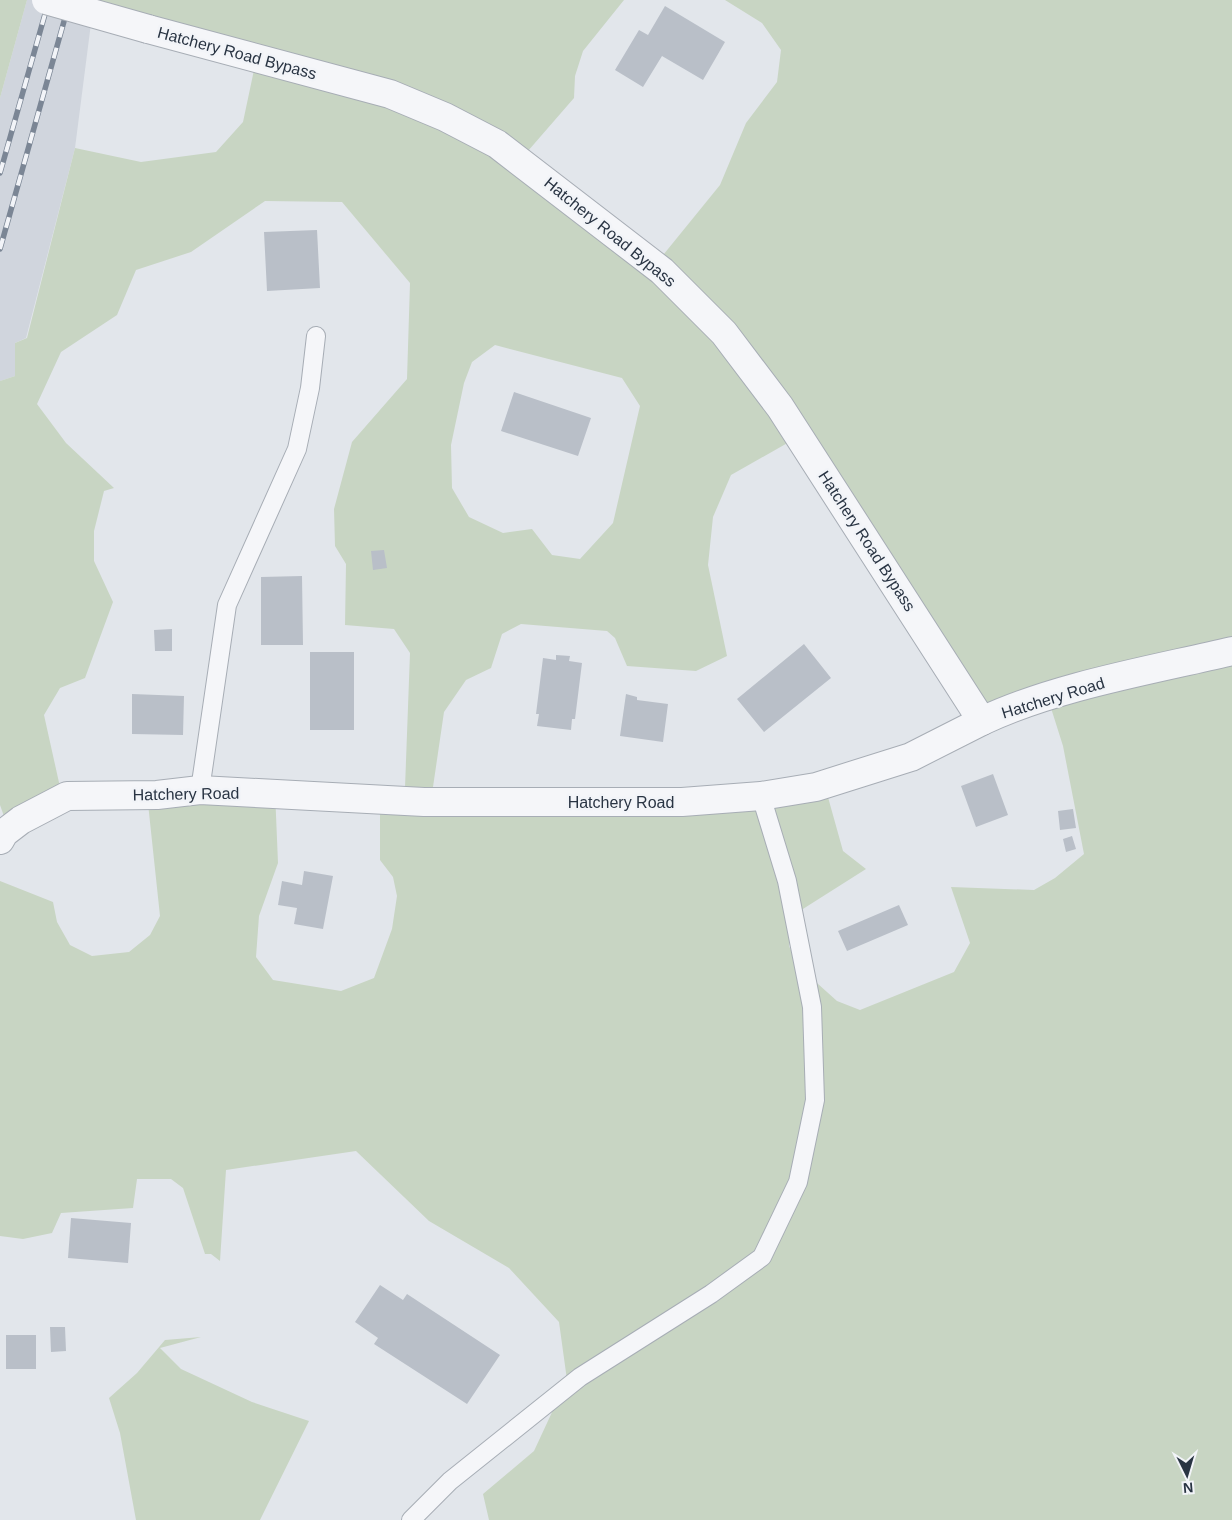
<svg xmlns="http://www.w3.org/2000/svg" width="1232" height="1520" viewBox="0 0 1232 1520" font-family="Helvetica,sans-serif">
<rect width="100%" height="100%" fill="#e2e6eb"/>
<path fill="#d0d5dd" d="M27,0H94L75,148L26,338L15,343V376L0,381V98Z"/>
<path fill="#c8d5c3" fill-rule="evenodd" d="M0,0H27L0,98Z
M94,0H624L583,51L575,76L574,98L521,159L655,265L720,185L746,123L777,82L781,50L762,23L725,0H1232V1520H489L483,1494L534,1451L567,1380L559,1322L509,1268L429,1221L356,1151L226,1170L220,1261L211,1254H205L183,1188L171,1179H137L133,1208L61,1213L52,1233L23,1239L0,1236V881L53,902L57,922L70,945L92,956L129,952L150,935L160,916L147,794L275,791L278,863L259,916L256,957L273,980L341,991L374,978L392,929L397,896L393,877L380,860V795L405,788L410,653L394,629L345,625L346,564L335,546L334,509L352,442L407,379L410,283L342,202L265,201L191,252L136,270L117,315L61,352L37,404L66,443L114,488L104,491L94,531V561L113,602L85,678L60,688L44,715L62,796L5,819L0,805V381L15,376V343L27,338L75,148L141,162L216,152L243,122L254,70ZM495,345L622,378L640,406L613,523L580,559L552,555L532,529L503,533L469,517L452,488L451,445L464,383L472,362ZM798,437L984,722L1051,708L1063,746L1084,854L1055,878L1034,890L951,887L970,943L954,972L860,1010L837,1001L798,966L789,946L795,914L866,869L843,851L826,790L442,794L433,787L444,712L466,680L491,668L502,634L521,624L607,631L615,638L627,666L696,671L727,656L708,565L713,517L731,475Z
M201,1337L160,1348L181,1369L252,1402L309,1421L260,1520H136L120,1433L109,1398L137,1373L165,1340Z"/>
<path fill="#b9bfc8" d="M665,6L725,42L703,80L662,56L643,87L615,70L639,30L648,35Z
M317,230L320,288L267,291L264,232Z
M514,392L591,418L578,456L501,431Z
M384,550L387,568L373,570L371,551Z
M302,576L303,645H261V577Z
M172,629V651H155L154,630Z
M804,644L831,678L764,732L737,699Z
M310,652H354V730H310Z
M556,655L570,656L569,661L582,663L575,719H572L571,730L537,726L539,714H536L543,658L556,660Z
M132,694L184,696L183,735L132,734Z
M626,694L637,697V700L668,704L663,742L620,736Z
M993,774L1008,815L976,827L961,786Z
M1073,809L1076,828L1060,830L1058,811Z
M1072,836L1076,849L1066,852L1063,839Z
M304,871L333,876L323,929L294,924L297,908L278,905L282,881L302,885Z
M899,905L908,925L847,951L838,931Z
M71,1218L131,1223L128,1263L68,1258Z
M380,1285L403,1300L407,1294L500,1355L467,1404L374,1344L378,1338L355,1322Z
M50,1327H65L66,1351L51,1352Z
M6,1335H36V1369H6Z"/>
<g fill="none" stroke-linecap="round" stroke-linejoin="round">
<defs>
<path id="service" d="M200,790L227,605L297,449L310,388L316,336
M411,1520L450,1481L580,1377L711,1294L762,1257L798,1182L815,1100L812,1007L787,881L761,796"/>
<path id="minor" d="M0,840L4,833L21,820L67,796L157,795L200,790L424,802H682L761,796L816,787L911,757L982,721"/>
<path id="tertiary" d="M148,29L390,94L445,117L497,144L662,271L724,333L780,407L982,721C1056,686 1152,670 1232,651"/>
</defs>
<use href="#service" stroke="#a7adb5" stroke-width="20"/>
<use href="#minor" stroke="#a7adb5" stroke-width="30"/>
<use href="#tertiary" stroke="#a7adb5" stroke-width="30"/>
<use href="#service" stroke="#f5f6f9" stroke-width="18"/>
<use href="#minor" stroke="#f5f6f9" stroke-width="28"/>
<use href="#tertiary" stroke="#f5f6f9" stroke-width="28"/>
<defs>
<path id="rail" d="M0,173L49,0
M0,249L70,0"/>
</defs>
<use href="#rail" stroke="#7b8695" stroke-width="5.5"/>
<use href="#rail" stroke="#f2f4f8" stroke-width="4" stroke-dasharray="11" stroke-linecap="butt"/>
<defs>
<path id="tertiary-bridge" d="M46,0L148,29"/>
</defs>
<use href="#tertiary-bridge" stroke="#a7adb5" stroke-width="30" stroke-linecap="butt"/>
<use href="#tertiary-bridge" stroke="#f5f6f9" stroke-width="28"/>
</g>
<g text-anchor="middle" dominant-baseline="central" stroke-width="5" stroke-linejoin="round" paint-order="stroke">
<g font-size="16" fill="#293443" stroke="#f2f4f8">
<text transform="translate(237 53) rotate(15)">Hatchery Road Bypass</text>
<text transform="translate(610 232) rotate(39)">Hatchery Road Bypass</text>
<text transform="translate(867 541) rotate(57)">Hatchery Road Bypass</text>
<text transform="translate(1053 698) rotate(-17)">Hatchery Road</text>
<text transform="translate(186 794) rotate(-1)">Hatchery Road</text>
<text x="621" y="802">Hatchery Road</text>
</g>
</g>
<g transform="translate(1187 1475) rotate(175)" stroke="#f2f4f8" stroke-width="4" paint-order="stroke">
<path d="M0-4L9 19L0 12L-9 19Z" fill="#293443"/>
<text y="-8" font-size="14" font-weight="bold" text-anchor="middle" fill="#293443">N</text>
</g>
</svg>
